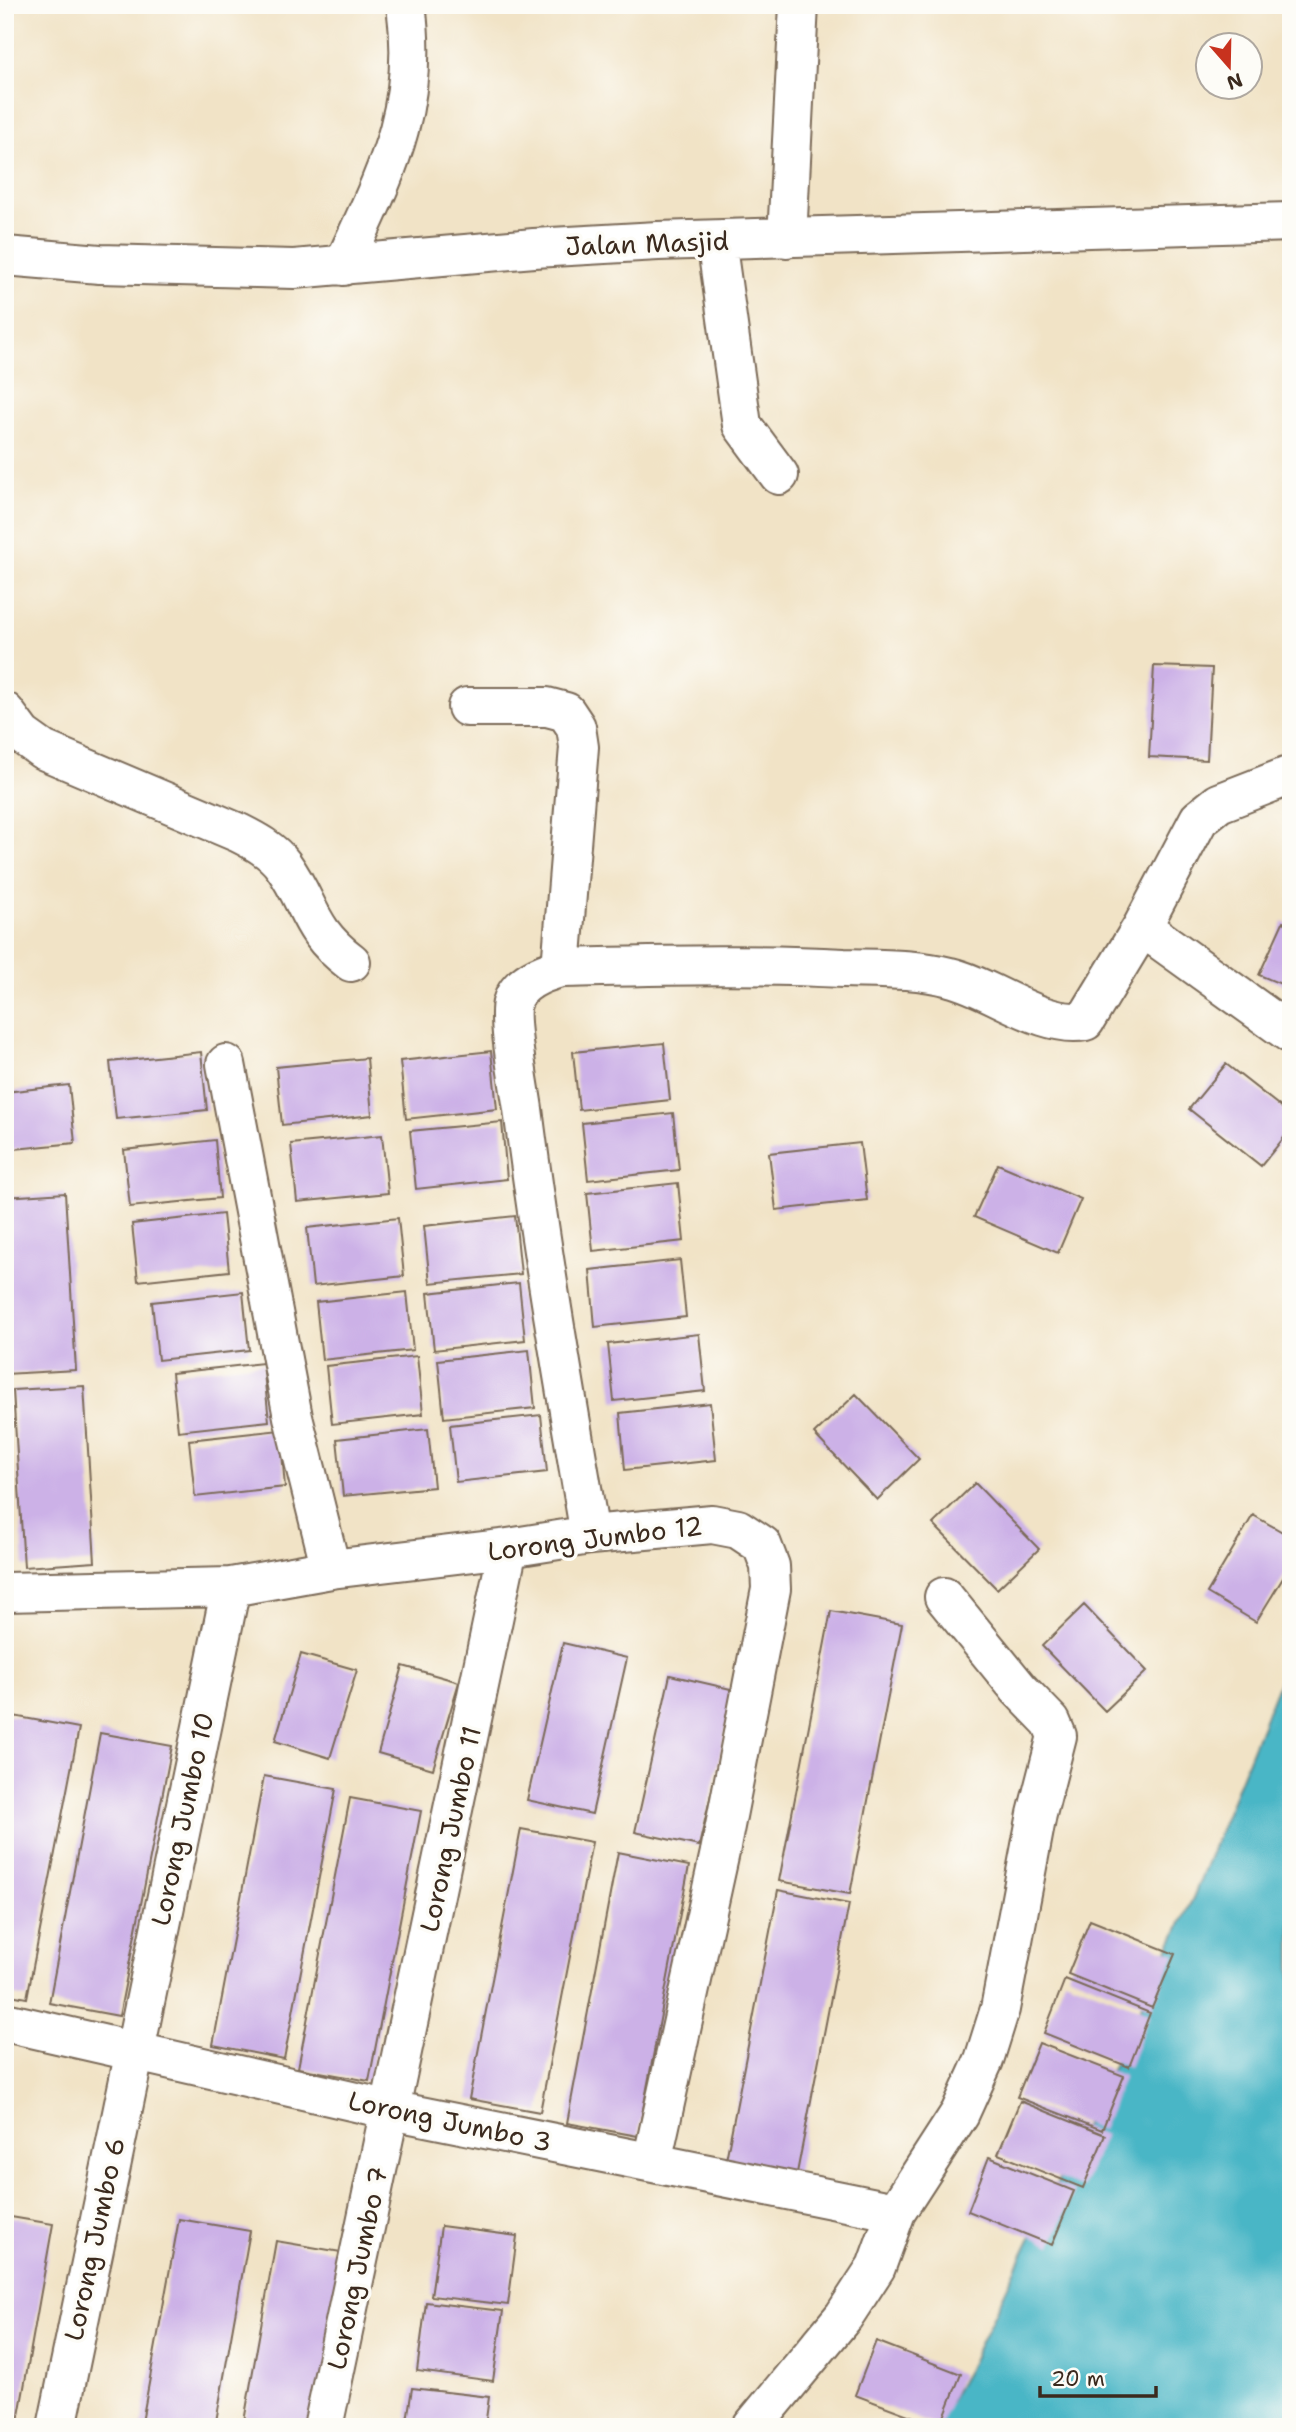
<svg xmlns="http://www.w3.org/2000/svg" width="1296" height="2432" viewBox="0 0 1296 2432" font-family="'Shantell Sans',sans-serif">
<rect width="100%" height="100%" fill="#fdfcf7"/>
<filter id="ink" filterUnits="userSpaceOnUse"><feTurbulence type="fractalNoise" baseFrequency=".0143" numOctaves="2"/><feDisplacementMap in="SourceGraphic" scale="14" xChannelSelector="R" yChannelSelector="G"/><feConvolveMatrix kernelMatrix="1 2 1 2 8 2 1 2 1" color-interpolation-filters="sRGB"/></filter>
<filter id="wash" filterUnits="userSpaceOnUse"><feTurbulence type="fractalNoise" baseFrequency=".00686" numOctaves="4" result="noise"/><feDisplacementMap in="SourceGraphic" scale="28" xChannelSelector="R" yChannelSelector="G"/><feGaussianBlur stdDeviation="1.57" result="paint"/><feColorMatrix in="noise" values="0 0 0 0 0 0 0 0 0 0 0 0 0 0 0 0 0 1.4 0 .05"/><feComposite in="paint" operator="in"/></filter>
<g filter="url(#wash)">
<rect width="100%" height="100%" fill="#f1e3c6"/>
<path fill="#4ab6c6" stroke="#427072" stroke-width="2" d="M1291,1652V2427H935L968,2369L1193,1898Z"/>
<g id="blocks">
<path fill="#ccb1e7" d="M1154,666L1212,668L1207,760L1149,757Z
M1283,922L1291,925V988L1259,975Z
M664,1043L670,1100L579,1110L573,1052Z
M491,1051L497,1109L406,1119L400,1061Z
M201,1052L207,1110L116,1119L110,1062Z
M367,1058L372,1115L282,1125L276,1067Z
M1226,1064L1291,1115V1129L1261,1166L1189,1109Z
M69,1085L75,1143L5,1150V1092Z
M673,1113L679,1170L588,1180L582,1123Z
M502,1122L507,1179L416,1189L410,1131Z
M382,1135L388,1193L297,1202L291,1144Z
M215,1140L220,1198L130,1207L124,1150Z
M860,1143L867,1200L776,1210L769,1153Z
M998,1164L1081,1199L1058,1253L974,1217Z
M678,1183L684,1241L593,1251L587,1193Z
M65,1193L76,1370L5,1374V1197Z
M223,1214L229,1271L138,1281L132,1224Z
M515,1216L521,1274L430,1283L424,1226Z
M398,1218L404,1276L313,1286L307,1228Z
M680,1260L686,1317L595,1327L590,1270Z
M519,1283L525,1340L434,1350L428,1293Z
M243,1292L249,1350L158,1360L152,1302Z
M407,1292L413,1350L322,1360L316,1302Z
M699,1334L705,1391L614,1401L608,1344Z
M529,1350L535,1408L444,1418L438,1360Z
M417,1356L423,1414L332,1424L326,1366Z
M263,1363L269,1421L178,1431L172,1373Z
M84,1386L95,1562L24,1567L13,1390Z
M856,1394L919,1459L877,1500L814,1434Z
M710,1403L716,1460L625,1470L620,1413Z
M541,1415L547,1472L456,1482L450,1425Z
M428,1429L434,1487L343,1496L337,1439Z
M280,1430L285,1487L195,1497L189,1440Z
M975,1483L1039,1549L997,1589L933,1524Z
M1253,1515L1291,1537V1565L1256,1622L1207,1593Z
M1084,1605L1147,1671L1105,1711L1042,1646Z
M831,1611L902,1624L850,1894L779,1881Z
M563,1643L627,1658L592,1814L527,1800Z
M301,1654L357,1670L330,1758L275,1741Z
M403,1666L459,1682L433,1769L378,1753Z
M670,1675L735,1690L699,1846L635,1832Z
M8,1715L79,1728L27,1998L5,1994Z
M100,1733L172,1746L119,2016L49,2003Z
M264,1776L336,1789L284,2059L213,2045Z
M350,1798L421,1811L369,2081L298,2068Z
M521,1829L592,1842L540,2112L469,2099Z
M618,1852L689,1866L638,2136L567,2123Z
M778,1890L849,1904L797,2173L726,2160Z
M1090,1920L1175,1954L1152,2008L1068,1974Z
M1065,1979L1150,2013L1129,2067L1044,2033Z
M1039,2043L1124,2076L1102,2130L1017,2097Z
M1020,2101L1105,2135L1083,2188L998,2154Z
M989,2157L1074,2191L1052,2245L968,2211Z
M5,2216L53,2224L17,2427H5Z
M179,2219L250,2231L215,2427H141Z
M441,2226L517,2236L508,2305L431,2296Z
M276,2241L347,2253L316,2427H243Z
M426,2302L503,2311L493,2381L417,2371Z
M876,2341L961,2374L940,2427L855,2395Z
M412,2388L489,2397L485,2427H406Z"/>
</g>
</g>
<g filter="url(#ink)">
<use href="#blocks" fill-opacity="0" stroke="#7b6b59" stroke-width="2"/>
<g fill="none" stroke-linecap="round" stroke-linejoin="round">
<defs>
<path id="minor" d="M787,238L799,5
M716,240L742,425L779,475
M5,256L100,264L294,269L534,248L658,241L1291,222
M343,266C385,174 421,110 406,5
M467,707H547L566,712L576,727L579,747L561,968
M5,712L22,735L43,750L239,833C255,841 272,850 283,865C311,904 307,929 351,962
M1142,927L1291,1034
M226,1064L293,1417L331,1569
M590,1535C566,1393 541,1252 523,1109C520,1088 507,1020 512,1003C518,982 542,973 561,968C655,966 750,963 844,968C879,969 916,968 950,977C992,987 1043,1029 1085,1021L1142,927L1199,819L1219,803L1291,775
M5,1592L231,1587L331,1569L508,1548L590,1535L712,1524L738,1529L762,1545L770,1566L771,1589L720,1852L652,2162
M5,2022L391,2110L896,2212
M57,2427L231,1587
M323,2427L508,1548
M752,2427L844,2316L876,2267L896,2212L960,2113L984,2060L1000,2009L1037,1814L1057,1736L1051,1722L1019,1689L944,1597"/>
</defs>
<use href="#minor" stroke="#7b6b59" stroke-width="42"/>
<use href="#minor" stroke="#fff" stroke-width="38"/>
</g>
</g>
<g text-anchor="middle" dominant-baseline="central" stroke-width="7" stroke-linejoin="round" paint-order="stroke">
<g font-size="26" fill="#3b2a1e" stroke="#fdfcf7">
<text transform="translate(647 243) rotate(-2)">Jalan Masjid</text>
<text transform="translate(595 1538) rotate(-7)">Lorong Jumbo 12</text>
<text transform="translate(182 1819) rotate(-78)">Lorong Jumbo 10</text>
<text transform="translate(450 1829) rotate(-78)">Lorong Jumbo 11</text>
<text transform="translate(450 2121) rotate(12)">Lorong Jumbo 3</text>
<text transform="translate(94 2239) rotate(-78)">Lorong Jumbo 6</text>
<text transform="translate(357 2268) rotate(-78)">Lorong Jumbo 7</text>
</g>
</g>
<rect width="1296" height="2432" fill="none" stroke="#fdfcf7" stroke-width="28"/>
<g transform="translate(1229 66) rotate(160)"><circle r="33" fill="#fdfcf7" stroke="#afa8a0" stroke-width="2"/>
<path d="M0-5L12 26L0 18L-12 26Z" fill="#c8321e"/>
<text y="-10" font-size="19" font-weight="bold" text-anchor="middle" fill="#3b2a1e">N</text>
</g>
<path d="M1040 2386v10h116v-10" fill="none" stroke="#3b2a1e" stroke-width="3.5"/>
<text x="1051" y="2386" font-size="21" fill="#3b2a1e" stroke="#fdfcf7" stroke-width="5" paint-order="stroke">20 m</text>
</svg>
